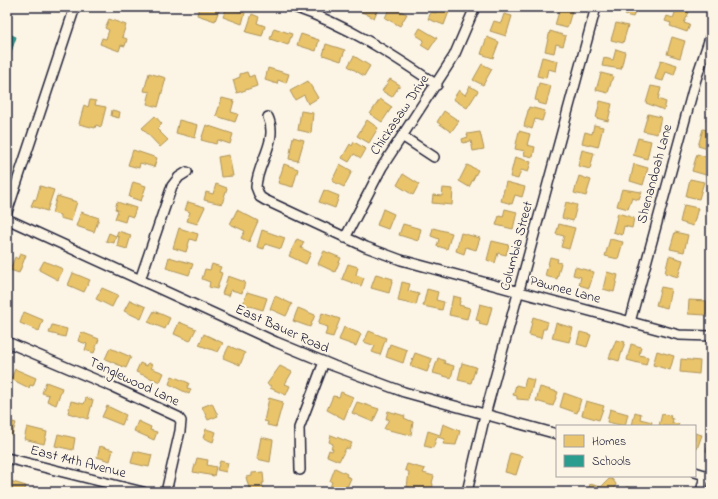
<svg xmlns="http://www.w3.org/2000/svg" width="718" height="499" viewBox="0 0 718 499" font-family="'Indie Flower',sans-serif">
<rect width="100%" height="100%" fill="#fcf5e5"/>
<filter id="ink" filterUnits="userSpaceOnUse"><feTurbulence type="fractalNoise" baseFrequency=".025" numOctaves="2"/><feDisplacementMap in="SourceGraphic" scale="8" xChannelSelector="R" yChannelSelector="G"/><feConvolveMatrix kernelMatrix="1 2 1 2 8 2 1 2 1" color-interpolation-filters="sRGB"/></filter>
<g filter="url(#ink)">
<path fill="#e9c46a" stroke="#ad935c" d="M199,7H210L219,10L215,21L197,15Z
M227,7L245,13L242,24L223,17Z
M360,7H379L374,18L358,10Z
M390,7L407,14L400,26L385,18Z
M438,7L450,9L444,25L428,19L431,12L436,13Z
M627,7H636L633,17L625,15Z
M560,8L572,11L567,28L555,25Z
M677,8L689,12L684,23L690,25L687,32L670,26L671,23L665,21L667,16L673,18Z
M252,14L259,17L257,23L265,26L262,36L246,32Z
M504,14L512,16L506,36L490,31L494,21L501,23Z
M109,19L126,25L122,37L127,39L125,46L121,45L119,51L100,44L102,38L106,39L109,30L105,28Z
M616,23L628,26L623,43L611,40Z
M274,28L292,34L288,45L270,39Z
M420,28L437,38L429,50L421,45L424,40L416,35Z
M550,31L566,36L563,46L556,44L554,53L545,51Z
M301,34L319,40L316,51L297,45Z
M487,37L499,42L493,58L481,54Z
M672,37L685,41L680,58L667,54Z
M326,44L345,50L341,61L323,55Z
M616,49L625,52L621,69L602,66L604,58L613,60Z
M354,56L370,66L364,76L348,66Z
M542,57L558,61L556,71L548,69L546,78L537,76Z
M661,60L677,65L674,75L666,72L663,81L655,79Z
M482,64L492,69L483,85L473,80Z
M268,68L289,74L286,83L278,80L277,84L265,80Z
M247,72L249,77L254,75L257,86L237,93L233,80L240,77V74Z
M149,73L166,78L158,107L147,104L150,92L144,91Z
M601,73L613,76L608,93L596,90Z
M390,79L400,85L392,97L382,91Z
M308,81L318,98L308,104L304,95L295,100L290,91Z
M539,83L551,86L546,105L538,103L539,101L535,100Z
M470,86L478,91L467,108L453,99L459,90L465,95Z
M651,86L661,88L658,99L666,102L664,110L646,103Z
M222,98L234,101L231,112L238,114L235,122L216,116Z
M380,99L392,107L382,122L370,114Z
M90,100L96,101L95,105L106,107L101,127L96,125L95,128L79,124L84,105L88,107Z
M600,101L612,104L608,121L596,118Z
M711,103V122L706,120Z
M529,107L545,111L542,121L535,119L532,129L524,126Z
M112,110L120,112L119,118L111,116Z
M301,111L313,113L311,133L298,130Z
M444,111L459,121L451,132L437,122Z
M648,114L661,117L657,134L643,131Z
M155,116L162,124L157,129L168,140L160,147L142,128Z
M179,120L198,125L195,138L176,133Z
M367,120L378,128L369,143L357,136Z
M206,125L233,134L230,144L218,140L216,144L201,140Z
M594,125L603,127L598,147L582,143L585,132L592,134Z
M703,129L711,131V150L698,146Z
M519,131L530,134L527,145L535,147L533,157L524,155L525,151L515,149Z
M480,132L484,149L473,151L471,141L463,143L462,139L468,137L467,134Z
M293,137L304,140L298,161L289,159Z
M638,138L651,141L647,159L633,155Z
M354,142L366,149L361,158L354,154L349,162L342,158L350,144L352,146Z
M133,150L157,158L154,167L140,163L139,168L128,165Z
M582,150L594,153L590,169L578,166Z
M697,154L710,158L706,175L692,171Z
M229,155L233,176L221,177L218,157Z
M515,157L531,162L528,172L521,170L518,179L510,177Z
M284,164L298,169L293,187L278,183Z
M340,164L352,171L344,187L332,181Z
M634,164L648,168L643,185L630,181Z
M467,165L478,170L469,187L459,181Z
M403,174L419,184L413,195L397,185Z
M579,176L591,180L586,196L574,193Z
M690,179L704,182L699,199L686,196Z
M133,182L146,186L141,201L129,197Z
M506,182L525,187L522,197L515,195L512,204L501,201Z
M216,184L227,188L222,204L204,200L206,192L213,194Z
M40,186L54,190L47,211L31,206L34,199L36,200Z
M443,188L453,189L452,205L432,203L433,195L442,196Z
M622,189L642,192L639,200L632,198L628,209L617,206Z
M324,190L339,196L335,208L319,202Z
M57,196L77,202L71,221L60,218V215L52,213Z
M117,202L136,208L133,217L127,215L125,222L115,219L118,210L115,209Z
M188,202L205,207L197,224L187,221L190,212L185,210Z
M566,202L577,205L573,221L562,218Z
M684,205L698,208L693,226L680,222Z
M383,209L394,214L388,229L377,225Z
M505,209L517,212L513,229L496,225L499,216L503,217Z
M237,210L258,221L249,242L241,238L245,231L230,224Z
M81,212L99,218L94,232L76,226Z
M618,213L634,218L632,228L624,226L622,235L613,232Z
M403,224L421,229L418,241L399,235Z
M559,224L575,228L569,249L561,247L564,236L556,234Z
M179,228L198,234L196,241L190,239L186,252L173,248Z
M433,228L452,233L447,249L437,246L439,239L431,236Z
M262,230L285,238L281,249L265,244L264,249L257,247Z
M118,231L131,235L127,249L117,246L119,237L116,236Z
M675,232L688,235L684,252L670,249Z
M109,233L116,236L114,243L106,241Z
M461,233L480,238L476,250L466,247L464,254L456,251Z
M297,239L304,242L301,248L311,253L306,264L289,256Z
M610,239L623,242L618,259L605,256Z
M492,241L509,245L506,255L498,253L495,263L487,260Z
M324,251L341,258L335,272L318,264Z
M20,253L26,255L19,273L10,270L15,257L18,259Z
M669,256L683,260L678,277L665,273Z
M169,257L193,264L189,275L166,268Z
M550,257L558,259L557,262L561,263L557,279L545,276Z
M44,261L63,269L58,280L39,270Z
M212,264L221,267L219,272L222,273L217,289L209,287L210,282L202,279L205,269L210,270Z
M348,264L358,267L356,275L364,278L361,286L342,279Z
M575,267L594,272L589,288L579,285L581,277L573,275Z
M607,272L618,275L614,292L603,289Z
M73,273L90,280L84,292L68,285Z
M376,274L393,279L389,293L371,288Z
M228,276L245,282L242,293L231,290L229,296L222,294Z
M402,282L410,284L408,291L419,294L416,305L398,301Z
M661,287L671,289L667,308L656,305Z
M102,288L118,295L112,307L96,299Z
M427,289L438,292L436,300L444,302L442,310L423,306Z
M7,291L11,293L7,301L11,303L8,309H7Z
M247,292L267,298L263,310L243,304Z
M275,296L292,304L286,316L270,309Z
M453,296L461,298L459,305L470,308L467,319L449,315Z
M130,300L146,307L141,319L124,311Z
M689,300L707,301L706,315L688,314Z
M480,304L492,307L487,326L479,324L480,321L476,320Z
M298,308L315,315L310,327L293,321Z
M154,311L170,318L165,329L148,322Z
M24,312L43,320L39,331L20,323Z
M322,313L340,319L333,337L325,335L328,327L318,324Z
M533,317L548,322L546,329H543L541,338L529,335Z
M179,322L196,329L190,341L174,334Z
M556,323L573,328L569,342L552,338Z
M52,325L67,329L65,337L49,333Z
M344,327L361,334L356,346L339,340Z
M369,331L386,338L380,355L372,352L375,346L364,342Z
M81,332L99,339L94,353L85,350L87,344L78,341Z
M580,332L591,335L587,347L577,344Z
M204,334L223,343L218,352L199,345Z
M616,340L625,342L619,361L609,358Z
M390,344L407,350L403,363L386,357Z
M631,344L641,347L639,355L648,357L646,365L627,360Z
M229,346L245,353L240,365L223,358Z
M110,348L131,357L126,368L105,359Z
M657,351L674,356L670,370L653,365Z
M415,353L432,359L427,372L410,366Z
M438,358L445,361L444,363L454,366L451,378L433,373Z
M681,359L700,361L699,374L680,372Z
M140,363L147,366L148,363L153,365L151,368L164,373L160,382L136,372Z
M462,363L476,367L471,383L458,380Z
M280,366L292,372L285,384L290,386L286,395L270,388L271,386L267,384Z
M711,366V389L708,388Z
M15,369L36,378L33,386L30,385L29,388L11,379Z
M172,376L189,383L187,388L191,389L189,394L169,384Z
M526,378L534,380L529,400L517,399V396L513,395L516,385L524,387Z
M46,382L62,388L56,405L47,401L49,395L42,393Z
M540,387L558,392L553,406L536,401Z
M341,392L353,397L344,419L327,410L333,396L339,397Z
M564,393L581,399L577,413L560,407Z
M86,398L93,400L88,419L68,413L71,401L84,404Z
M269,398L283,402L276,427L267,425L268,422L264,421Z
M586,401L604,406L599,420L582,415Z
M357,402L379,409L373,422L352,413Z
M212,403L218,416L208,420L202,407Z
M107,406L126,415L122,425L102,417Z
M610,409L628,414L625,426L607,422Z
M388,411L405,416L404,418L413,422L411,435L384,429L389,419H386Z
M635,412L641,414L640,419L652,422L651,426H632Z
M662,414L671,416L670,418L673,419L672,423L679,424L678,426H659Z
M7,420L16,423L12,435L7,434Z
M138,421L151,427L150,430L157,432L154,440L134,431Z
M443,424L460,431L456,445L443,444L445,439L437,437L433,448L424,446L428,431L440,435Z
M27,427L47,432L44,444L24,439Z
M206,429L216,432L213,442L203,438Z
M695,433L702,435L697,449L695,448Z
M58,434L75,438L73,450L55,446Z
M331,435L352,443L349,449L346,448L339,461L327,456L329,450L332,451L333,449L331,448L333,444L329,442Z
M261,437L273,440L270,462L257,459Z
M710,437H711V453L706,451Z
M100,446L113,450L110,461L97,457Z
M134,451L152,455L149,467L131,463Z
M510,453L522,456L516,475L505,472Z
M197,458L208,460L207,465L216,467L214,476L193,472Z
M220,461L228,463L226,472L217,470Z
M407,464L425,469L423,473L434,476L432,483L433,484L432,492H409L410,488L407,487L409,472L405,470Z
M335,468L347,474L346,476L351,478L345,492H334L329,490L332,482L330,481Z
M263,472L264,483H262L264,491L250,492L246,477L252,476V473Z
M609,479H612L616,484L614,492H588L590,484L601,487Z
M7,480L26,486L24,492H7Z
M627,487L637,490L638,487L641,488L640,491L644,492H626Z
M32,488L50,492H31Z
M503,488L519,492H500Z"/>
<path fill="#2a9d8f" stroke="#287876" d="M7,27L11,28L9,34L16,37L7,64Z"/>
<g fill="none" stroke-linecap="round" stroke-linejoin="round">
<defs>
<path id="street" d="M294,7C347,25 391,54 437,85
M268,117C279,141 257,163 256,187L260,197L265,200L366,247L401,260L679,335L711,336
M402,136L434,157
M7,212L75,7
M7,219L276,342L334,366L404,392L557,434
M345,238L382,167L454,56L475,7
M140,280L172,186L179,177L187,172
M630,322L696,79L711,35
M7,342L113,387L178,417L181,421L180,431L166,492
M7,458L143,492
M300,470L299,428L324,362
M695,472L711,477
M467,492L485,415L596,7
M701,492L705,475"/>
</defs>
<use href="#street" stroke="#22223b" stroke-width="12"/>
<use href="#street" stroke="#fcf5e5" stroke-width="9"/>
</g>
</g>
<g text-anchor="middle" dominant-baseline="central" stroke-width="4" stroke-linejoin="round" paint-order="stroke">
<g font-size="14" fill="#22223b" stroke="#fcf5e5">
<text transform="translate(400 115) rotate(-56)">Chickasaw Drive</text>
<text transform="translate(655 174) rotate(-75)">Shenandoah Lane</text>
<text transform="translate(517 246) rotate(-75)">Columbia Street</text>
<text transform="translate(565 290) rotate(15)">Pawnee Lane</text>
<text transform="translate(282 329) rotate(24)">East Bauer Road</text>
<text transform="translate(134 382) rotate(25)">Tanglewood Lane</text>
<text transform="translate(78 462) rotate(14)">East 14th Avenue</text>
</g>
</g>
<rect width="718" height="499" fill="none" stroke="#fcf5e5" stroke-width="24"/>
<rect x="12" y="12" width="694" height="475" fill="none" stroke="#22223b" stroke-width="1.5" filter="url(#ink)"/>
<rect x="556" y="425" width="140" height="52" fill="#fcf5e5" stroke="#a5a1a1"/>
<rect x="564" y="435" width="20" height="12" fill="#e9c46a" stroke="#a5a1a1"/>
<text x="592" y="445" font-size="12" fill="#22223b">Homes</text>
<rect x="564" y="455" width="20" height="12" fill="#2a9d8f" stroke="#a5a1a1"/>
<text x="592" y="465" font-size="12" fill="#22223b">Schools</text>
</svg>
